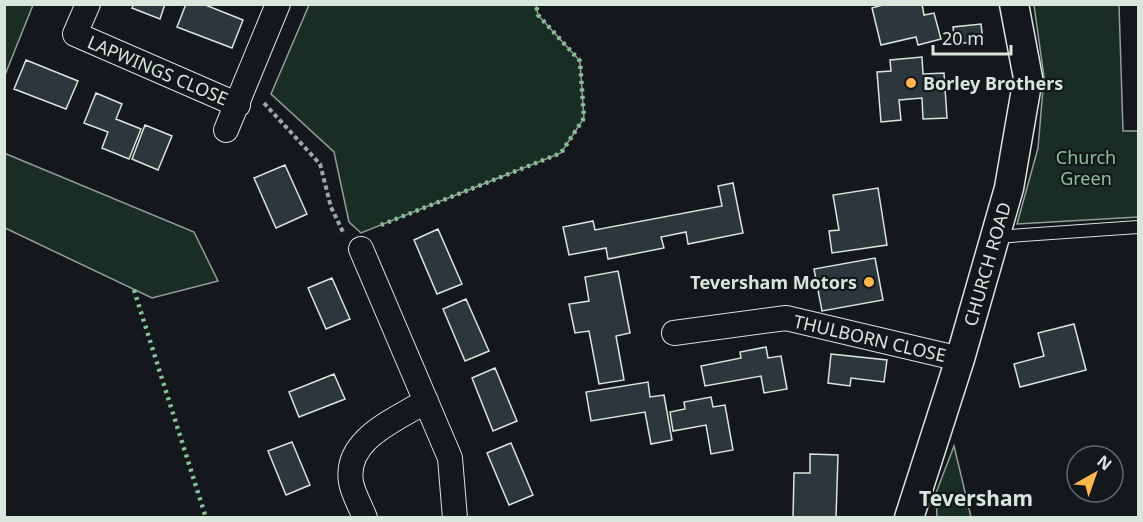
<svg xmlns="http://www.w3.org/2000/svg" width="1143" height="522" viewBox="0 0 1143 522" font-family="'Noto Sans',sans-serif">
<rect width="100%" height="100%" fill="#14181c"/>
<path fill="#1a2d24" stroke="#939e99" stroke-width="1.5" d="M5,4L33,5L5,75L4,5Z
M309,5H536L538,15L580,61L584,118L561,153L361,233L349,222L334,152L271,94Z
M1034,5H1119L1123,131H1138V217L1017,224L1038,148L1044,77Z
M4,153L194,232L218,281L152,298L5,228Z
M954,446L971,517H937L936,493Z"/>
<path fill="#2c363c" stroke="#d8e6dc" stroke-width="1.5" d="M134,4H165L160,19L132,8Z
M186,4H203L243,20L232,48L177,27Z
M886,4H922L924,15L934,13L941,39L918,45L916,37L881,45L872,8Z
M981,24L983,41L955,44L953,27Z
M922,57L923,74L944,73L947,118L923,119L922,98L899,100L901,120L881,122L877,72L891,71L890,60Z
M26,60L78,81L66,109L14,89Z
M96,93L122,104L116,119L141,129L129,159L102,148L108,132L84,123Z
M145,125L172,136L158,170L132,159Z
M285,165L307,214L276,228L254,178Z
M733,183L743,233L688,244L686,232L661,237L664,248L608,259L606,248L569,255L563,227L593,221L595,230L722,206L718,186Z
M878,188L887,245L832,253L829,231L839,230L833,195Z
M438,229L462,284L437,294L414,240Z
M875,258L883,300L822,311L814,269Z
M618,271L630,333L616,336L624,380L599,384L589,331L575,333L569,304L589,301L585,277Z
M332,278L350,319L326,329L308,288Z
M466,299L489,351L465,361L443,309Z
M1074,324L1086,370L1020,387L1014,364L1044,356L1038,333Z
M766,347L768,358L781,356L787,389L764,393L761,376L705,386L701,366L741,358L740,352Z
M831,354L887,360L884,382L851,378L850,386L828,383Z
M495,368L517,421L493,431L472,378Z
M334,374L345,399L299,417L289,392Z
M648,382L650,397L664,395L672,440L651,444L645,412L591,421L586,392Z
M711,397L713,407L725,405L733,450L711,454L706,425L673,431L670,412L685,409L684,402Z
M292,442L310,485L286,495L268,451Z
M511,443L533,495L509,505L487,453Z
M810,454L838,455L836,518H793L794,473H810Z"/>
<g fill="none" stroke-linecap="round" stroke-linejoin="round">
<defs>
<path id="service" d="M996,237L1138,227"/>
<path id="minor" d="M88,4L75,34L238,105
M226,130L278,4
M361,249L450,458L455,518
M674,333L786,318L960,359
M365,518C361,507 353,494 351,482C344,439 396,420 426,401"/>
<path id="tertiary" d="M909,518L960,359L1009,188L1028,78L1014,4"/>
</defs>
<use href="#service" stroke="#d8e6dc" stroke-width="14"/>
<use href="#minor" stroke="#d8e6dc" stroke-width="26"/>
<use href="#tertiary" stroke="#d8e6dc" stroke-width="31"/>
<path stroke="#9da8a2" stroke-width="4" stroke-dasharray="4.5 3" stroke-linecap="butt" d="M264,103L320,164L331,207L343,232"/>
<use href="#service" stroke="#14181c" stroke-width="12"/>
<use href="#minor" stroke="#14181c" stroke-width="24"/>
<use href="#tertiary" stroke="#14181c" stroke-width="28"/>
<path stroke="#8ac095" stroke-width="4.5" stroke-dasharray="3 4.5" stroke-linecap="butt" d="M381,225L561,153L584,118L580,61L538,15L536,4
M134,290L206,518"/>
</g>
<g fill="#ffb74d" stroke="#14181c" stroke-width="2">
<circle cx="911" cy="83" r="6"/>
<circle cx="869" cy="282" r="6"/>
</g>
<g text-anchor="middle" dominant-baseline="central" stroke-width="4.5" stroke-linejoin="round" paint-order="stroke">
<g font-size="18" fill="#d8e6dc" stroke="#14181c">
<text transform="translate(158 70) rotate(23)">LAPWINGS CLOSE</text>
<text transform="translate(987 264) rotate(-74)">CHURCH ROAD</text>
<text transform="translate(870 338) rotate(13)">THULBORN CLOSE</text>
</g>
<g font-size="18" font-weight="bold" fill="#d8e6dc" stroke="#14181c" text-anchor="start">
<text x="923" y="83">Borley Brothers</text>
<text x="857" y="282" text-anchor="end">Teversham Motors</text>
</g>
<g font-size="18" fill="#8ac095" stroke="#14181c">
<text x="1086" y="157">Church<tspan x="1086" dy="21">Green</tspan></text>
</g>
<g font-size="21" font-weight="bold" fill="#d8e6dc" stroke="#14181c">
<text x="976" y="498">Teversham</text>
</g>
</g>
<rect width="1143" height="522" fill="none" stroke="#d8e6dc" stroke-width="12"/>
<g transform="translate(1095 474) rotate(40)"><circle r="28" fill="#14181c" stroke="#626a69" stroke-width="1.5"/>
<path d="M0-4.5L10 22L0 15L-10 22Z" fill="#ffb74d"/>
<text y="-9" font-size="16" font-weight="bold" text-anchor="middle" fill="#d8e6dc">N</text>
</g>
<path d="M933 45v9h78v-9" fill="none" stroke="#d8e6dc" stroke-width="3"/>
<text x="942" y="45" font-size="18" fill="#d8e6dc" stroke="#14181c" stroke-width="4.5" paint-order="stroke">20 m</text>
</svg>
